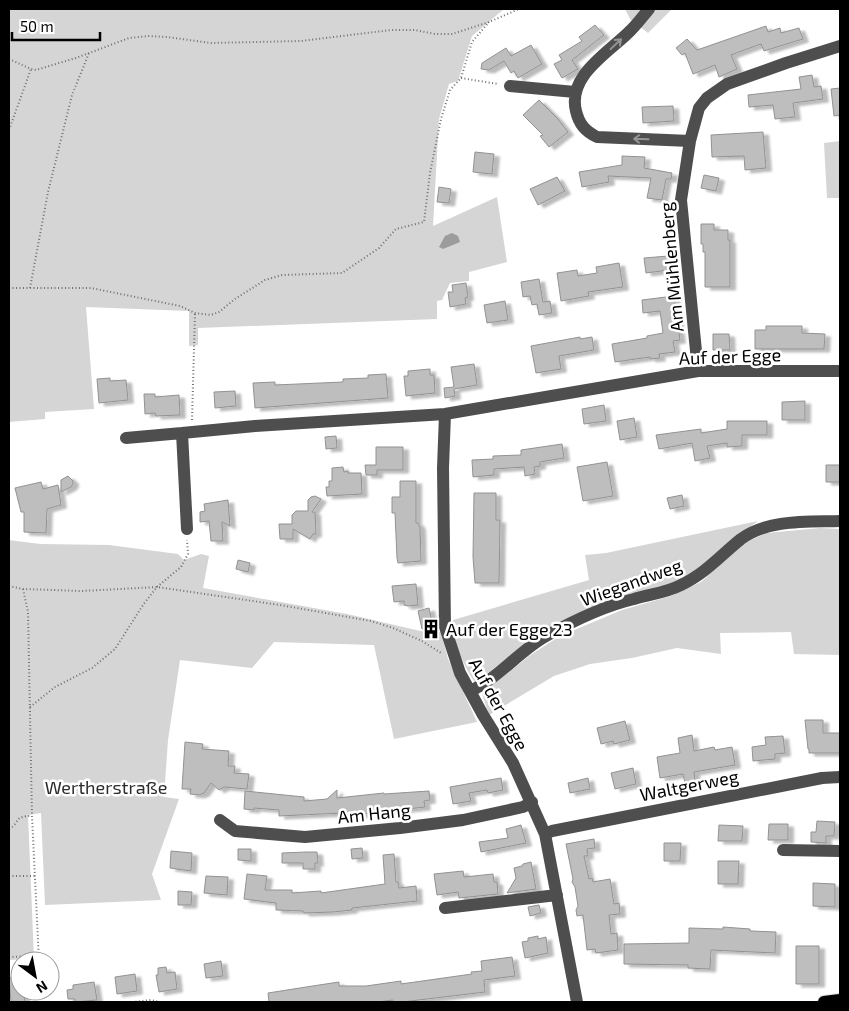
<svg xmlns="http://www.w3.org/2000/svg" width="849" height="1011" viewBox="0 0 849 1011" font-family="'Exo 2',sans-serif">
<defs>
<filter id="shadow"><feDropShadow dx="5.5" dy="3" stdDeviation="1" flood-color="#0004"/></filter>
</defs>
<rect width="100%" height="100%" fill="#fff"/>
<path fill="#d5d5d5" d="M9,9H504L472,36L458,81L449,84L439,119L433,226L497,197L507,262L469,272V281L450,283L442,300L437,301V319L198,328V345L189,346V311L86,307L94,409L45,412V419L9,422Z
M625,9H672L648,33L630,19Z
M840,141V198H827L824,143Z
M758,521L739,535L695,572L668,586L523,646L475,683C463,665 453,642 453,620L589,580L585,555L606,553Z
M820,528L840,529V655L794,654L791,632L720,633L721,654L677,648L632,658L590,664L554,676L489,715L482,694L529,656L560,636L622,610L671,596L701,582L746,542L767,533Z
M9,540L40,544L109,545L178,554L184,560L201,554L209,556L203,588L347,614L429,633L441,632L448,659L477,722L394,739L374,645L274,642L252,668L180,660L168,740L164,797L179,799L152,874L161,900L45,905L41,813L28,815L34,959L9,960Z"/>
<path fill="#9c9c9c" d="M452,233L458,236L460,242L443,249L439,247L445,236Z"/>
<path fill="#bebebe" stroke="#929292" filter="url(#shadow)" d="M595,25L604,35L572,60L578,69L562,78L554,64L562,60L559,55L582,41L579,37Z
M766,26L768,32L780,28L781,33L799,28L803,39L764,51L761,44L731,55L737,69L719,77L715,65L693,74L685,53L682,55L676,48L687,39L697,50Z
M531,45L542,64L518,78L514,71L511,73L504,61L489,70L481,69L482,63L506,48L511,56Z
M812,75L814,87L821,86L823,99L793,103L795,117L775,119L773,105L749,107L748,95L801,89L799,77Z
M840,88V115L834,116L831,89Z
M539,100L558,119L568,132L549,147L540,136L543,135L523,115Z
M673,106L674,121L643,123L642,107Z
M763,132L766,168L745,170L744,156L712,157L711,135Z
M475,152L494,154L492,174L473,172Z
M622,156L645,157L644,168L672,173L671,179H666L662,200L647,198L651,178L608,176L609,182L582,187L579,172L622,165Z
M704,175L719,178L716,191L701,188Z
M557,177L565,191L538,205L530,189Z
M439,187L451,189L449,203L437,202Z
M701,224H714V230H728V240H730V287H705V252H703V244H701Z
M668,256L669,270L646,273L644,258Z
M619,263L623,287L588,292L589,296L561,301L557,273L577,270L578,276L597,273L596,267Z
M539,279L543,302L550,301L552,313L539,315L537,304L532,305L530,296L523,297L521,282Z
M466,283L468,297L465,298L466,304L450,307L448,292H453L452,285Z
M674,296L680,340L673,341L675,352L659,354L660,358L650,359V357L615,362L612,344L647,338V336L663,333L660,311L643,313L642,300Z
M505,301L508,320L487,323L484,305Z
M766,326H802V333L825,334L824,349H755V330H766Z
M713,334H729L730,350H713Z
M580,337V339L592,337L594,350L559,356L561,369L536,373L531,346Z
M474,364L477,385L454,389L455,396L445,398L444,388L454,387L451,367Z
M430,369V375H434L435,393L406,396L404,376H408V371Z
M386,374L388,398L255,408L253,383L275,382V385L343,382V379L368,378V375Z
M110,378V381L126,380L128,400L99,403L97,379Z
M235,391L236,406L215,408L214,392Z
M144,394H155V397L179,395L180,415L156,416L155,413L145,414Z
M805,401V420H782V402Z
M604,405L606,421L584,424L582,409Z
M634,418L637,437L620,440L617,421Z
M727,421H767V435H742V446L727,447V443L707,446L710,458L695,461L692,443L659,449L656,435L701,429V433L727,429Z
M336,436L337,448L326,449L325,437Z
M562,444L564,458L540,462V466L534,467L535,474L525,476L524,467L494,469V475L473,477L472,460L493,459V456L521,455V450Z
M376,447H403V470H377V475H366L365,465H376Z
M607,462L613,496L583,501L577,467Z
M826,465H840V482H826Z
M343,467L344,472L348,471V473H361L362,494L327,496L326,487H329V481H332V468Z
M68,476L73,481V484L71,487L61,492V480Z
M400,481H416V523H418L420,527L421,561L398,563L397,558L395,513H392V497H400Z
M41,482L43,489L58,485L61,505L47,509L46,533L24,532V512H21L15,488Z
M474,493H496V520H500L499,583H475L473,557Z
M682,495L684,506L670,509L667,498Z
M315,496L321,499L312,512H315L316,534H313L310,539L293,529V539H280L279,524H292V515L296,511H308V500L311,497Z
M228,500L230,526L222,522L223,541H211L209,521L200,522V512L205,511L204,504Z
M238,560L250,563L248,572L236,569Z
M416,584L418,605L408,606L404,605V601L394,602L392,586Z
M429,608L433,626L422,629L418,611Z
M805,720H823V733H840V753H809V749H808Z
M625,721L630,740L614,744L613,741L601,744L597,728Z
M692,735L694,751L714,747L715,750L732,747L735,765L694,772L695,781L685,783L683,774L660,778L657,757L680,753L678,738Z
M783,736L785,753L775,754V759L753,761L752,747L766,745L765,737Z
M185,742L203,744L202,749L229,751L228,766H235L234,773L249,774L247,789L224,787L219,790L211,783L204,793L199,795L190,794L191,789H182Z
M633,768L636,784L615,789L611,773Z
M501,778L503,790L488,793L487,790L469,793L471,801L453,804L450,787Z
M588,778L590,789L570,793L568,783Z
M337,790V798L384,793V794L429,791L430,800L424,801L425,807L355,815H343V813L279,816V810L254,808V810L244,809L245,791L304,797V801L327,799Z
M817,821L835,822L834,836H826V843L811,842V832H816Z
M769,824H788V840H768Z
M521,825L526,843L481,852L479,842L508,838L506,829Z
M719,825L743,826L742,841H718Z
M594,839L595,848L587,849L588,856H584L589,879L592,878L593,882L610,879L614,904L619,903L620,914L609,915L611,934L617,933L618,950L596,953L595,949L587,950L583,915L577,916L576,910L578,906L575,887L572,882L573,879L566,844Z
M664,843H681L680,861H664Z
M362,848L363,858L352,859L351,849Z
M238,849H251V861L238,860Z
M171,851L192,853L191,871L170,868Z
M306,852H317L318,863H315V869H303V863H282V853Z
M394,854L396,882H398L399,888L416,886L417,901L352,908V910L333,912L304,913L303,911L276,910V903L244,899L247,874L267,876L265,890H292V893L321,891V893L385,884L383,855Z
M718,861H739L738,884H718Z
M531,862L536,889L507,893L516,878L514,868L522,866L523,864Z
M463,871L464,877L493,874L494,882H497L498,894L459,898L458,892L437,895L434,874Z
M206,876L228,877L227,895L204,893Z
M813,883L835,884V907L813,906Z
M178,891L192,892L191,905H178Z
M539,905L541,913L530,916L528,907Z
M723,927L750,929V931L776,932L775,953L711,950L710,969L688,968V965L624,964V944L689,943V928L723,929Z
M538,936V939L546,937L548,953L525,958L522,942L528,941V938Z
M796,946H819V984H796Z
M512,957L515,976L484,980L485,992L402,1002H393V1000L378,1002H269L268,993L319,985L339,982V986H366L401,981V984L472,974L471,972L482,971L481,961Z
M221,961L223,976L206,978L204,964Z
M166,967L167,973L175,972L177,989L159,992L156,975H158V968Z
M135,974L137,991L117,994L115,977Z
M20,977V991H23L25,1002H11L9,978Z
M94,982L97,1000L75,1002V999H68L67,990L73,989V985Z"/>
<g fill="none" stroke-linecap="round" stroke-linejoin="round">
<defs>
<path id="major" d="M824,1002L840,1000"/>
</defs>
<use href="#major" stroke="#dbdbdb" stroke-width="14"/>
<path stroke="#707070" stroke-width="2" stroke-dasharray="1 2.5" stroke-linecap="butt" d="M9,59L31,69L36,70L76,58L129,38L149,36L167,37L211,43L301,41L391,30H415L435,34H452L489,22L519,9
M461,78L498,84
M9,130L31,69
M9,288H91L180,306L195,313L211,315L219,312L235,299L265,280L282,275L342,273L379,248L396,229L424,222L430,173L441,119L450,90L461,78L472,42L489,22
M30,288L48,192L72,95L89,53
M192,420L195,313
M9,586L23,589L82,591L157,587L280,605L371,621L393,628L422,641L441,653
M23,589L28,612L32,816L39,961
M30,707L55,687L92,668L115,649L143,605L157,587L181,567L188,554L187,540
M9,829C21,822 13,816 32,816
M9,876H35
M9,957L39,956
M40,991V1002
M132,1002L151,1000L159,1002"/>
<path stroke="#4e4e4e" stroke-width="12" d="M649,9C643,16 638,23 631,30C610,52 567,75 576,111C579,124 585,131 597,137L690,141
M510,86L575,92
M698,371L681,200L690,141L699,108L707,98L727,84L786,63L840,46
M445,414L443,468L445,627L460,673L483,715L513,763L545,834L577,1002
M126,438L182,433
M187,529L182,433L255,426L445,414L698,371H840
M470,691C498,679 519,651 546,636C573,621 604,606 634,599C650,594 666,593 681,585C705,574 721,555 741,539C768,519 808,522 840,521
M220,820L235,831L305,837L400,828L463,820L523,807L532,802
M545,834L552,831L822,778L840,777
M783,850L840,851
M445,908L557,895"/>
<use href="#major" stroke="#000" stroke-width="12"/>
</g>
<defs><path id="oneway-shaft" d="M-6 0H5M1.5-3L5.5 0L1.5 3" fill="none" stroke-width="1.6" stroke-linecap="round" stroke-linejoin="round" transform="scale(1.25)"/></defs>
<g stroke="#959595">
<use href="#oneway-shaft" transform="translate(616 44) rotate(-43)"/>
<use href="#oneway-shaft" transform="translate(641 139) rotate(-178)"/>
</g>
<defs>
<symbol id="building-bare" viewBox="-9 -9 18 18"><path d="M-4-6H4V6H1V3H-1V6H-4ZM-2.5-4.3h1.7v1.8h-1.7ZM.8-4.3h1.7v1.8H.8ZM-2.5-1h1.7V.8h-1.7ZM.8-1h1.7V.8H.8Z" fill="#000" stroke="#fff" stroke-width="2.5" paint-order="stroke"/></symbol>
</defs>
<g fill-rule="evenodd">
<use href="#building-bare" x="417" y="615" width="28" height="28"/>
</g>
<g text-anchor="middle" dominant-baseline="central" stroke-width="5" stroke-linejoin="round" paint-order="stroke">
<g font-size="18" fill="#000" stroke="#fff">
<text transform="translate(671 267) rotate(-95)">Am Mühlenberg</text>
<text transform="translate(730 356) rotate(-2)">Auf der Egge</text>
<text transform="translate(631 582) rotate(-20)">Wiegandweg</text>
<text transform="translate(499 704) rotate(61)">Auf der Egge</text>
<text transform="translate(689 785) rotate(-11)">Waltgerweg</text>
<text transform="translate(374 813) rotate(-6)">Am Hang</text>
</g>
<g font-size="18" fill="#000" stroke="#fff" text-anchor="start">
<text x="446" y="629">Auf der Egge 23</text>
</g>
<g font-size="18" fill="#2c2c2c" stroke="#fff">
<text x="106" y="787">Wertherstraße</text>
</g>
</g>
<rect width="849" height="1011" fill="none" stroke="#000000" stroke-width="20"/>
<g transform="translate(35 976) rotate(148)"><circle r="24" fill="#ffffff" stroke="#999999"/>
<path d="M0-4L9 19L0 12L-9 19Z" fill="#000000"/>
<text y="-8" font-size="14" font-weight="bold" text-anchor="middle" fill="#000000">N</text>
</g>
<path d="M12 32v8h88v-8" fill="none" stroke="#000000" stroke-width="2.5"/>
<text x="20" y="32" font-size="15" fill="#000000" stroke="#ffffff" stroke-width="4" paint-order="stroke">50 m</text>
</svg>
